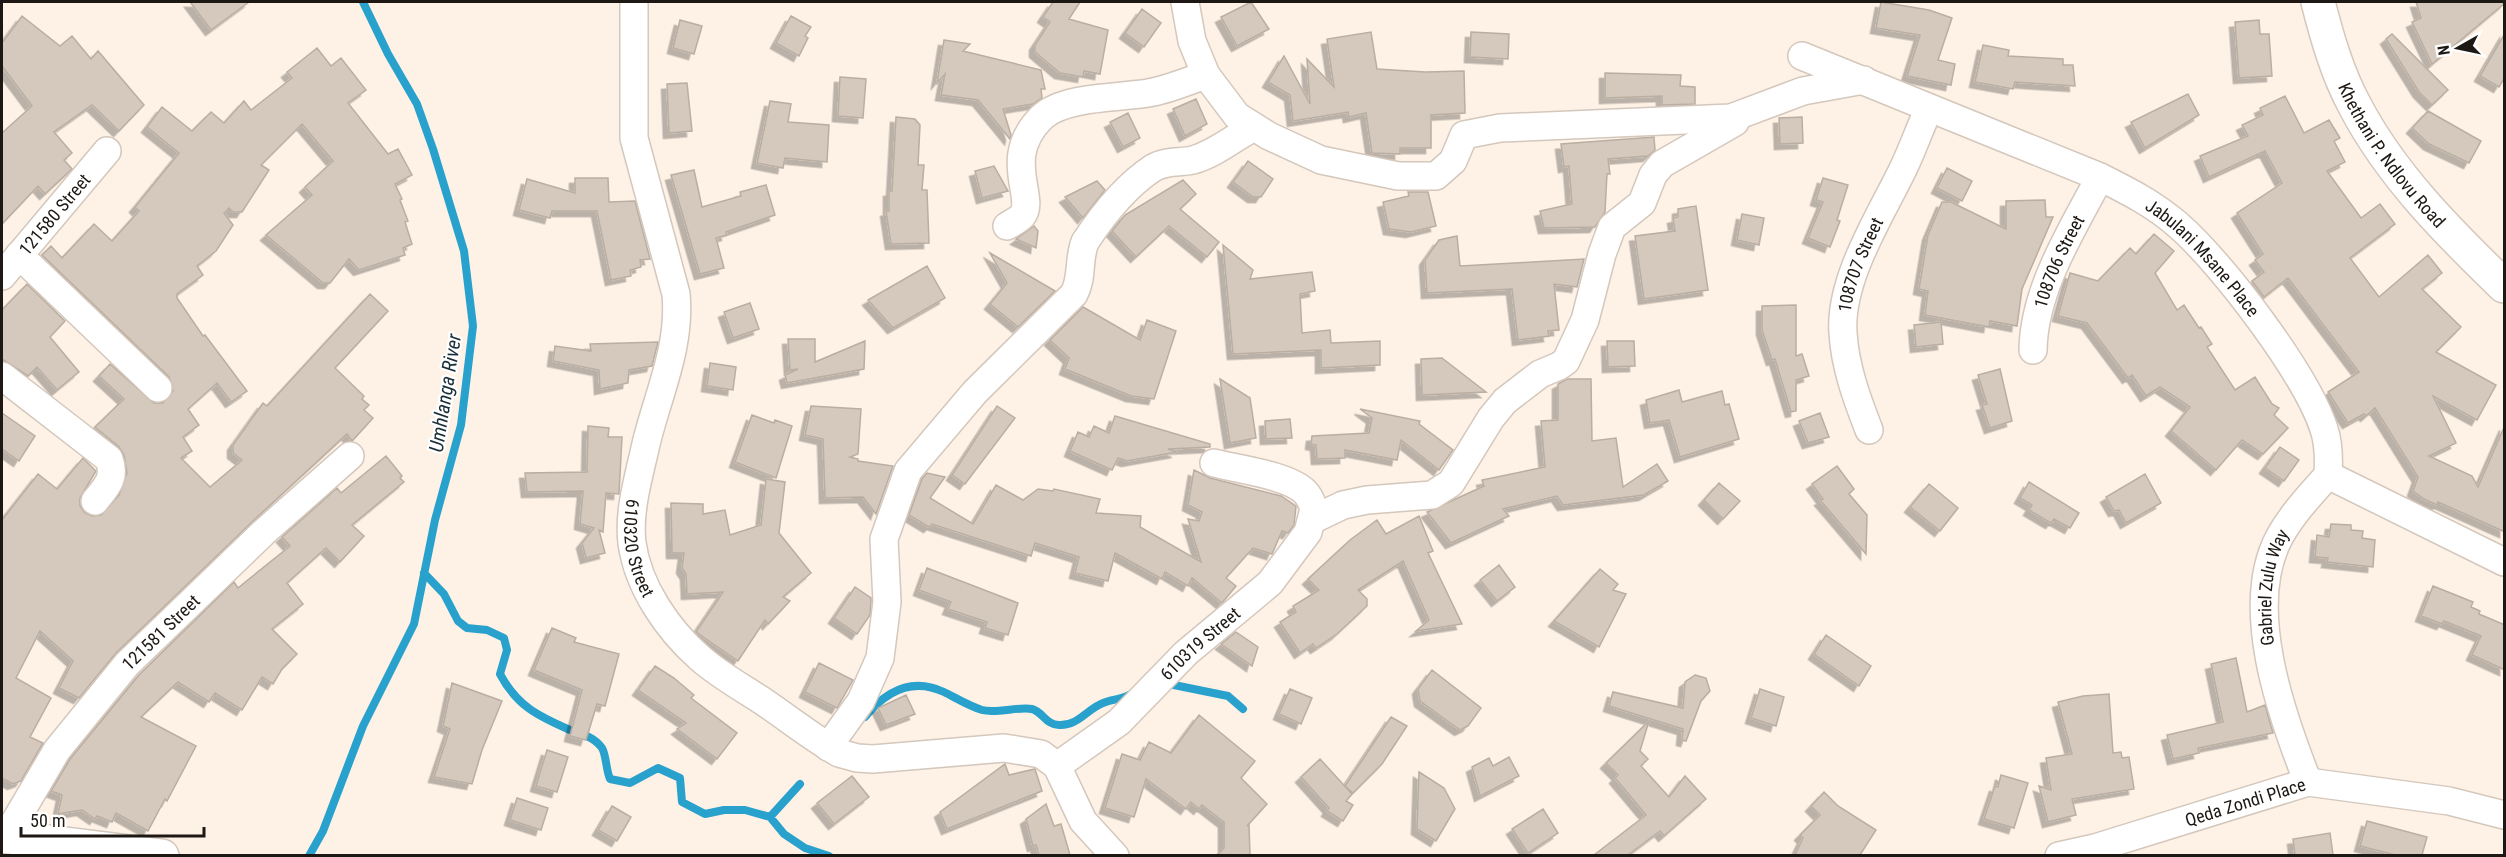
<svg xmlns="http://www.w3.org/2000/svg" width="2506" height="857" viewBox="0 0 2506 857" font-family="'Roboto Condensed',sans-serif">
<defs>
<filter id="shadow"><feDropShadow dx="-5.5" dy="5.5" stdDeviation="0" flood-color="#0004"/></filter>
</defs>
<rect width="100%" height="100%" fill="#fef1e5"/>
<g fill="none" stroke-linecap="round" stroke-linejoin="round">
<path stroke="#28a1cd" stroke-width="8" d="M424,573L444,594L458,621L467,628L487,630L504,638L507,650L500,674C517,706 538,716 570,730C582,734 594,737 602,748C606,754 606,770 610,779L630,783L658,768L680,778L682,802L705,814L724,810H745L770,817L784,834L805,848L829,856
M1169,684L1228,696L1243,709
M865,717C886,691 912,677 944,692C956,698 969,706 982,710C996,714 1020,706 1032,709C1043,712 1046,725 1059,725C1078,726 1087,709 1103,703C1112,699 1120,700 1129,695
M770,817L800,784
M309,856L323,831L363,726L414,624L435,520L461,425L473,326L464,251L433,149L417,104L388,54L363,2"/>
</g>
<path fill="#d5c8bd" stroke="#baaea2" stroke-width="1.5" filter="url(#shadow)" d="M190,2H249L211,30Z
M1053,2H1080L1069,19L1108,30L1100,74L1084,71L1083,77L1060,73L1035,52V45L1050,22L1043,17Z
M1251,2L1269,29L1237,46L1221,17Z
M1881,2L1929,10L1952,18L1938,60L1955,64L1951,85L1907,76L1920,35L1876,28Z
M2416,2H2505V3L2432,64L2412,22L2421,18Z
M1142,9L1161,23L1144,47L1125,33Z
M22,16L60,46L72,36L91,59L98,51L144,105L119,131L92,105L54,132L72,153L64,160L72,169L45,194L38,186L2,224V133L32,106L2,66V43Z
M791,16L811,27L805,36L808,38L799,56L776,43Z
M680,20L702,26L694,54L673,48Z
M2259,20L2260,34H2269L2272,76L2239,78L2235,22Z
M1371,32L1377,69L1425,72L1464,71L1465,113L1431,115V148H1400V154L1372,153L1366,113L1349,117L1348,112L1293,121L1290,95L1268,82L1284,56L1310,104L1307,59L1334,87L1327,39Z
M1471,32L1509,34L1508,59L1470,57Z
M2505,33V77L2499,87L2480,76Z
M2392,34L2448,90L2432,105L2419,92L2386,39Z
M944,40L970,44L963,51L1041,70L1045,89H1041L1042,98L1033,104L1003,109L1011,135L1010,139L978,100L941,95L945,74L937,83Z
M1983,45L2009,50L2008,56L2063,59V65H2073L2075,86L2015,82L2013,89L1975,82Z
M317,48L331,66L341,58L366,90L348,103L388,154L398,149L412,175L395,184L402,199L400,200L408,221L405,222L412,244L403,248L405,255L359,270L349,259L330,283H323L266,235L312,195L305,187L333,161L302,124L261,165L269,170L242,212H233L229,208L224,213L233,225L216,251L197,266L203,275L177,294V298L203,336L205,335L247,391L231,402L217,383L188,409L199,425L183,437L192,451L181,458L210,487L242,460L233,453V445L263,403L267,406L370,294L388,311L335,368L364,396L362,399L369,405L364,410L373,418L352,441L347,434L253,521L116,653L79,698L59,688L73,661L40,631L16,678L51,698L30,737L43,743L21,781L13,784L2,778V520L38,474L57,489L83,458L96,471L80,498V506L85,513L92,516L101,515L119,495L127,473L124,455L119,447L95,427L124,399L99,376L110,364L154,403H163L173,391L169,377L42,255L51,246L62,258L94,224L112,241L139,211L135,207L179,153L147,127L162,107L192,131L211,112L224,123L244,101L251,110L292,78L287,72Z
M1605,73L1681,75L1680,86L1695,87V104L1662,105V96L1605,98Z
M840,77L866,79L863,118L838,116Z
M687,83L692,131L669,133L667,84Z
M2188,94L2199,115L2145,148L2131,122Z
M2285,96L2304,133L2329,120L2340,138L2334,141L2345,162L2327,171L2361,218L2380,204L2395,224L2350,258L2379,297L2428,255L2442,273L2422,289L2461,327L2436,352L2496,385L2477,420L2433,396L2456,443L2429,456L2472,476L2478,487L2505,425V532L2438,502L2437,505L2424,499L2413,491L2418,477L2375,408L2366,416L2364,414L2348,423L2328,392L2359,372L2288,278L2264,297L2252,281L2264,272L2255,260L2263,254L2237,213L2282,183L2265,151L2209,177L2200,156L2248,136L2242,125L2263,115L2260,108Z
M1196,99L1207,124L1185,136L1173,109Z
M770,101L791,104L788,122L829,125L827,162L785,158L783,168L757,163Z
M2428,111L2481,141L2469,163L2429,144L2412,128Z
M1128,113L1140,138L1123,147L1110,122Z
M896,117L915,119L920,125L918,165H924L922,190H927L929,243L891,244L886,211H889V191H892Z
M1802,117L1803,143L1780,144L1779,118Z
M1654,137L1655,150L1648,156L1608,159L1610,174H1607L1605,212L1595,227L1544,228L1540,211L1572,204L1569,166L1564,167L1561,144Z
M1248,161L1273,179L1261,197H1253L1233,182Z
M994,166L1008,191L982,198L975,171Z
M1947,168L1972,181L1962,201L1937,188Z
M694,170L702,207L741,196L740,192L766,185L775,215L726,232L727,235L716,238L724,268L700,274L671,175Z
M575,178H608L609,202L635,201L650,259L640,260L641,267L630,270L631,276L611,280L597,211H552L550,218L519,210L527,179L575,193Z
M1823,178L1848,185L1837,220L1840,221L1830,247L1808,238L1823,202L1816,200Z
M1183,180L1196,194L1180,209L1219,242L1207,257L1169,226L1136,257L1112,231L1125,215Z
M1097,181L1105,190L1083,218L1065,197Z
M1408,192H1428L1436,226L1411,232L1389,229L1383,202L1409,196Z
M2045,200L2046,217H2053L2022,289L2017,326L1990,321L1989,327L1925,315L1928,291L1919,289L1928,235L1942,202H1951L2006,229V201Z
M1696,206L1708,290L1644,299L1635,236L1675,231L1673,218L1678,217V209Z
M1742,214L1764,218L1759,245L1737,240Z
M1034,226L1038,231L1036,248L1016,239Z
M2154,234L2174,251L2155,273L2177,310L2184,305L2199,328L2201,327L2212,344L2207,347L2235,390L2255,377L2272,404L2279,408L2274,415L2288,428L2263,454L2242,440L2216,470L2171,431L2190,407L2160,387L2146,396L2132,375L2128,378L2087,323L2058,316L2070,273L2098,281L2130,248L2136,254Z
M1457,236L1460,266L1584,259L1577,287L1554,284L1559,330L1548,331L1549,336L1518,340L1512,289L1427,293L1425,260L1439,240Z
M1223,245L1253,270L1250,279L1312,272L1315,291L1300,294L1302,333L1330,330L1331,343L1380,341V365L1321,368V350L1233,354Z
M990,253L1055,291L1018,327L990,304L1007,283Z
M927,266L945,298L893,328L868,300Z
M27,284L65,321L50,337L79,372L57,390L37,367L28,376L2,359V310Z
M750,303L759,329L733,338L724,312Z
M1796,305V356L1802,354L1809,376L1796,380V411L1791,412L1775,359L1772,360L1762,330V306Z
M1083,307L1140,340L1147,320L1176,331L1154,399L1131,396L1065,369L1069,358L1050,340Z
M1941,322L1943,344L1916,347L1914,325Z
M788,339H815V362L865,341L864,369L787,383L785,375L798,369L790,370Z
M1607,341H1634L1635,366L1608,367Z
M658,342L652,366L629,370L628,383L600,389L599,370L553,361L555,346L591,351L590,344Z
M1442,358L1486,392L1422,395L1421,359Z
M710,363L736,367L733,390L707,386Z
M2000,369L2012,421L1990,428L1982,405L1987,404L1978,375Z
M1220,379L1250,398L1256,438L1230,443Z
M1567,379H1591L1592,441L1616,438L1623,487L1657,464L1668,481L1644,495L1563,505L1557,496L1503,509L1509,516L1451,543L1427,512L1484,486L1482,480L1545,467L1541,421L1558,420V384Z
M1679,390L1682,402L1722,391L1725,405L1729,404L1739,439L1680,457L1669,420L1650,423L1646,400Z
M811,406L861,409L858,454L850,457L858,459V461L893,466L876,514L863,497L825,498L823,439L805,435Z
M997,406L1015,418L965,484L952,475Z
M1360,409L1420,421L1419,424L1453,450L1439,470L1401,440L1397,460L1345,450V458L1317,459L1316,445L1311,444L1312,436L1369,433L1372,418Z
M2,413L35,436L19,461L2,449Z
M1820,413L1829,437L1808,443L1799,421Z
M752,415L774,423L775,420L792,426L776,478L735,462Z
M1115,416L1210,444V447L1168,449L1177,452L1127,461L1118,458L1112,470L1070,451L1078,432L1089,437L1094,426L1109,433Z
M1290,419L1292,438L1266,439L1265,421Z
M588,426L609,428L608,437H622L619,494L606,493L603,532L599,530L605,553L586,558L582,543L594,528L580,524L583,491L527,492L525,473L587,472Z
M2280,447L2299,460L2284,481L2265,468Z
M386,456L402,476L400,478L404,482L352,525L364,536L340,562L326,548L287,583L303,604L272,629L297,654L282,669L273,684L262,677L242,710L215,693L209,702L178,682L141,717L196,746L167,801L165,799L148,831L116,813L112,822L97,816L95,819L82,810L58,814L62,795L51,791L70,759L139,675L234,582L238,588L290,546L282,537L337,488L341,493Z
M1837,466L1854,489L1849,494L1867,515L1866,554L1820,500L1823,499L1812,484Z
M1194,470L1210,478L1281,496L1296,506L1294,525L1288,533L1282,531L1272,554L1253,548L1226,578L1236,586L1222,603L1192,578L1188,586L1165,572L1162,579L1115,553L1108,581L1075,573L1079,557L1035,543L1031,556L932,524L929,527L909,515L922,479L927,473L945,477L930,498L973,524L996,485L1023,500L1038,489L1053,491L1054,489L1100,499L1096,513L1141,516L1140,527L1201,562L1188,519L1199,521L1202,512L1188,505Z
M2145,474L2161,503L2126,523L2119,510L2114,511L2106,497Z
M766,479L785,482L779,533L811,573L783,597L790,601L768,624L765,620L738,661L696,632L723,592L687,594L686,574L682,568L684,553H672L671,503L703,504V514L725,510L730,535L761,525Z
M2029,482L2079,513L2070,528L2054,519L2051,523L2029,510L2032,505L2020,498Z
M1719,483L1740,501L1723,519L1704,500Z
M1929,484L1958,508L1940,531L1910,507Z
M1419,516L1433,551L1428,553L1462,624L1416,631L1429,620L1403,561L1358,590L1367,599V606L1337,634L1316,648L1313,644L1300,653L1280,622L1296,612L1293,606L1319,590L1308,579L1350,540L1377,520L1386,534Z
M2331,524L2351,525V530L2363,531L2362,538L2375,540L2373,567L2327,562L2328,558L2315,557L2317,535L2329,537Z
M1499,565L1515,587L1497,601L1480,580Z
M927,568L1018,603L1008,635L985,628L987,622L948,609L951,602L919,590Z
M1600,569L1618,584L1613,590L1626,594L1599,647L1554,621Z
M2433,586L2473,602L2471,607L2480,611L2479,614L2505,625V670L2472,655L2481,636L2444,621L2442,624L2421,616Z
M855,587L871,598V601L870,615L857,634L834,618Z
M552,628L576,638L574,642L619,654L605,706L597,704L586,740L570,736L582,690L534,670Z
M1236,632L1258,647L1252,666L1221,644Z
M1826,635L1871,666L1859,686L1814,654Z
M2236,658L2247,712L2265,705L2273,733L2198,748L2199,753L2173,759L2167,735L2223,722L2211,664Z
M819,663L853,680L837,708L805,692Z
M655,666L674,678L694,695L691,698L737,733L717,759L677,729L686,723L638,690Z
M1432,670L1481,708L1468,726L1460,730L1420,701L1418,689Z
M1695,675L1706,678L1710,691L1701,701L1686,741L1682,740L1683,729L1609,706L1613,692L1683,708L1685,682Z
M452,683L502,701L482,750L472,784L434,777L450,729L443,726Z
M1290,689L1312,698L1301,724L1279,714Z
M1760,689L1784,697L1776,726L1751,718Z
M2109,694L2113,753L2121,752L2122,758L2129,757L2134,789L2072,799L2076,815L2048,822L2039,786L2051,790L2046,758L2072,754L2058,702L2083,696Z
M906,695L915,714L886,725L878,708Z
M1199,715L1255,761L1241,778L1267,804L1247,826L1249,825L1250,855H1217L1224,848V822L1202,805L1199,809L1191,802L1186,809L1146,779L1134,817L1105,808L1122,754L1140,760L1149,742L1171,753Z
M1391,717L1407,726L1382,764L1353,793L1345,786Z
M1649,721L1640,751L1648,759L1641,766L1669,797L1685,776L1706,799L1664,836L1660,831L1628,855H1594L1646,815L1615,778L1618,775L1606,763Z
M547,750L568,757L557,792L536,786Z
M1509,757L1519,776L1480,796L1472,767L1489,758L1493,766Z
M1320,759L1352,794L1346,801L1353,805L1343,821L1327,811L1329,808L1301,777Z
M1005,764L1009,775L1035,769L1042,791L947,829L940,812Z
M1419,772L1444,788L1455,809L1436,841L1417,829Z
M2001,775L2028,783L2014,828L1984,819L1995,786L1998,787Z
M852,776L869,797L834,824L817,803Z
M1824,792L1838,806L1876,830L1860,855H1795L1803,838L1800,835L1820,815L1811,806Z
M517,798L548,808L541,830L510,820Z
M1046,804L1054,826L1061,824L1070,855H1039L1036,845L1033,846L1026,819Z
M612,806L631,817L617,841L598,830Z
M1543,809L1558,833L1528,853L1512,829Z
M2367,821L2427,837L2422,855H2395L2360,846Z
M2330,833L2333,855H2295L2293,839Z"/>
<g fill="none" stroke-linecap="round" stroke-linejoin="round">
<defs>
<g id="street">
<path id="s1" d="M634,2V138L676,294C681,347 658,394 646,444C639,476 628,511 632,543C638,587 668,630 700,658C719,675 743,688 764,702C789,719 813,738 839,753L857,758L873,759L1004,748L1041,754L1057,766L1083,821L1115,856"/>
<path d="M1185,2L1192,41L1206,75L1237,116L1269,136L1321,160L1398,176H1436L1453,161L1464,135L1500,128L1731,118L1803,91L1864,80"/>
<path id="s2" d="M1802,56L2100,177C2128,191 2154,204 2178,225C2222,263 2306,374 2324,429C2329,444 2329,459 2328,475"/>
<path d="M1007,226C1012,223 1018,220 1022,216C1037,198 1000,158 1042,117C1064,96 1120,98 1148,93C1168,90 1187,81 1206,75"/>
<path d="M19,255L158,388"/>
<path id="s3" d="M2,276L107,151"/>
<path id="s4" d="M2033,350C2034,289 2072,230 2100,177"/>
<path d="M2,376L109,459C116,478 107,486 95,501"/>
<path id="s5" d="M1869,430C1857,399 1845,367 1843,333C1839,279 1881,215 1904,167C1913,148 1920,128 1929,108"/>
<path d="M2328,475L2504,562"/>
<path d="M1314,519L1343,505L1367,500L1432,495L1451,483L1491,418L1505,401L1540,374L1559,366L1566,361L1585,320L1602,254L1612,227L1642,203L1653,175L1662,164L1735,122"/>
<path d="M828,747L861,701L880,658L887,602L884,539L908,471L975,392L1074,294C1083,277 1078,259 1085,242C1102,216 1127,185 1153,168C1166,160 1180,163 1193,160C1215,154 1235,137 1254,127"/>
<path id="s6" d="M1057,766L1119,722L1186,653L1270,583L1308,532L1314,509C1312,503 1309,496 1305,492C1288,475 1237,469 1214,463"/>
<path id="s7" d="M2308,782C2281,714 2242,605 2280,536C2293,513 2311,494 2328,475"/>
<path id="s8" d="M6,837L57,750L127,664L264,532L350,456"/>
<path id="s9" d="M2059,856L2095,848L2308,782L2449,801L2504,815"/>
</g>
<g id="secondary">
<path id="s10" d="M2318,2C2327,37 2337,73 2355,106C2391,175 2448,232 2504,286"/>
<path d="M2,836L162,856"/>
</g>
</defs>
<use href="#street" stroke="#d4c7bc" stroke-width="30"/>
<use href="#secondary" stroke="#d4c7bc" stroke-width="36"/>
<use href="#street" stroke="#fff" stroke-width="27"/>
<use href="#secondary" stroke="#fff" stroke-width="33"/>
</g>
<g text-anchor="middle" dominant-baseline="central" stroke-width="4.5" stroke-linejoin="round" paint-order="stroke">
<g font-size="18" fill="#1d1814" stroke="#fff">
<text stroke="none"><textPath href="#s10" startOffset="172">Khethani P. Ndlovu Road</textPath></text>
<text stroke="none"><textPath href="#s3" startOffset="81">121580 Street</textPath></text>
<text stroke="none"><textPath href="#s2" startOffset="454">Jabulani Msane Place</textPath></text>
<text stroke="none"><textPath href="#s4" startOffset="93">108706 Street</textPath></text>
<text stroke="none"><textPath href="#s5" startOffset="172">108707 Street</textPath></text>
<text stroke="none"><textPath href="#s1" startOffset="558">610320 Street</textPath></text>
<text stroke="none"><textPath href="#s7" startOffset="202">Gabriel Zulu Way</textPath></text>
<text stroke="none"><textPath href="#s8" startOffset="258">121581 Street</textPath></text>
<text stroke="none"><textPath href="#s6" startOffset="189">610319 Street</textPath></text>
<text stroke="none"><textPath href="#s9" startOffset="194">Qeda Zondi Place</textPath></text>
</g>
<g font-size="20" font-style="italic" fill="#1a2e37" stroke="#fff">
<text transform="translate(445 393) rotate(-81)">Umhlanga River</text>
</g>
</g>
<rect width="2506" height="857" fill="none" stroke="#1d1814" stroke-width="6"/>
<g transform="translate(2458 48) rotate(261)" stroke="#ffffff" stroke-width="4.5" paint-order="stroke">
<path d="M0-4.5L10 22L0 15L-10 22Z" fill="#1d1814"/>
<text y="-9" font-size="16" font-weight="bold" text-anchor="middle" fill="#1d1814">N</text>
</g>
<path d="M21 827v9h183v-9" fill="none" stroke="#1d1814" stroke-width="3"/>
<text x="30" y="827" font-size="18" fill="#1d1814" stroke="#ffffff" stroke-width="4.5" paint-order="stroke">50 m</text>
</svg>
